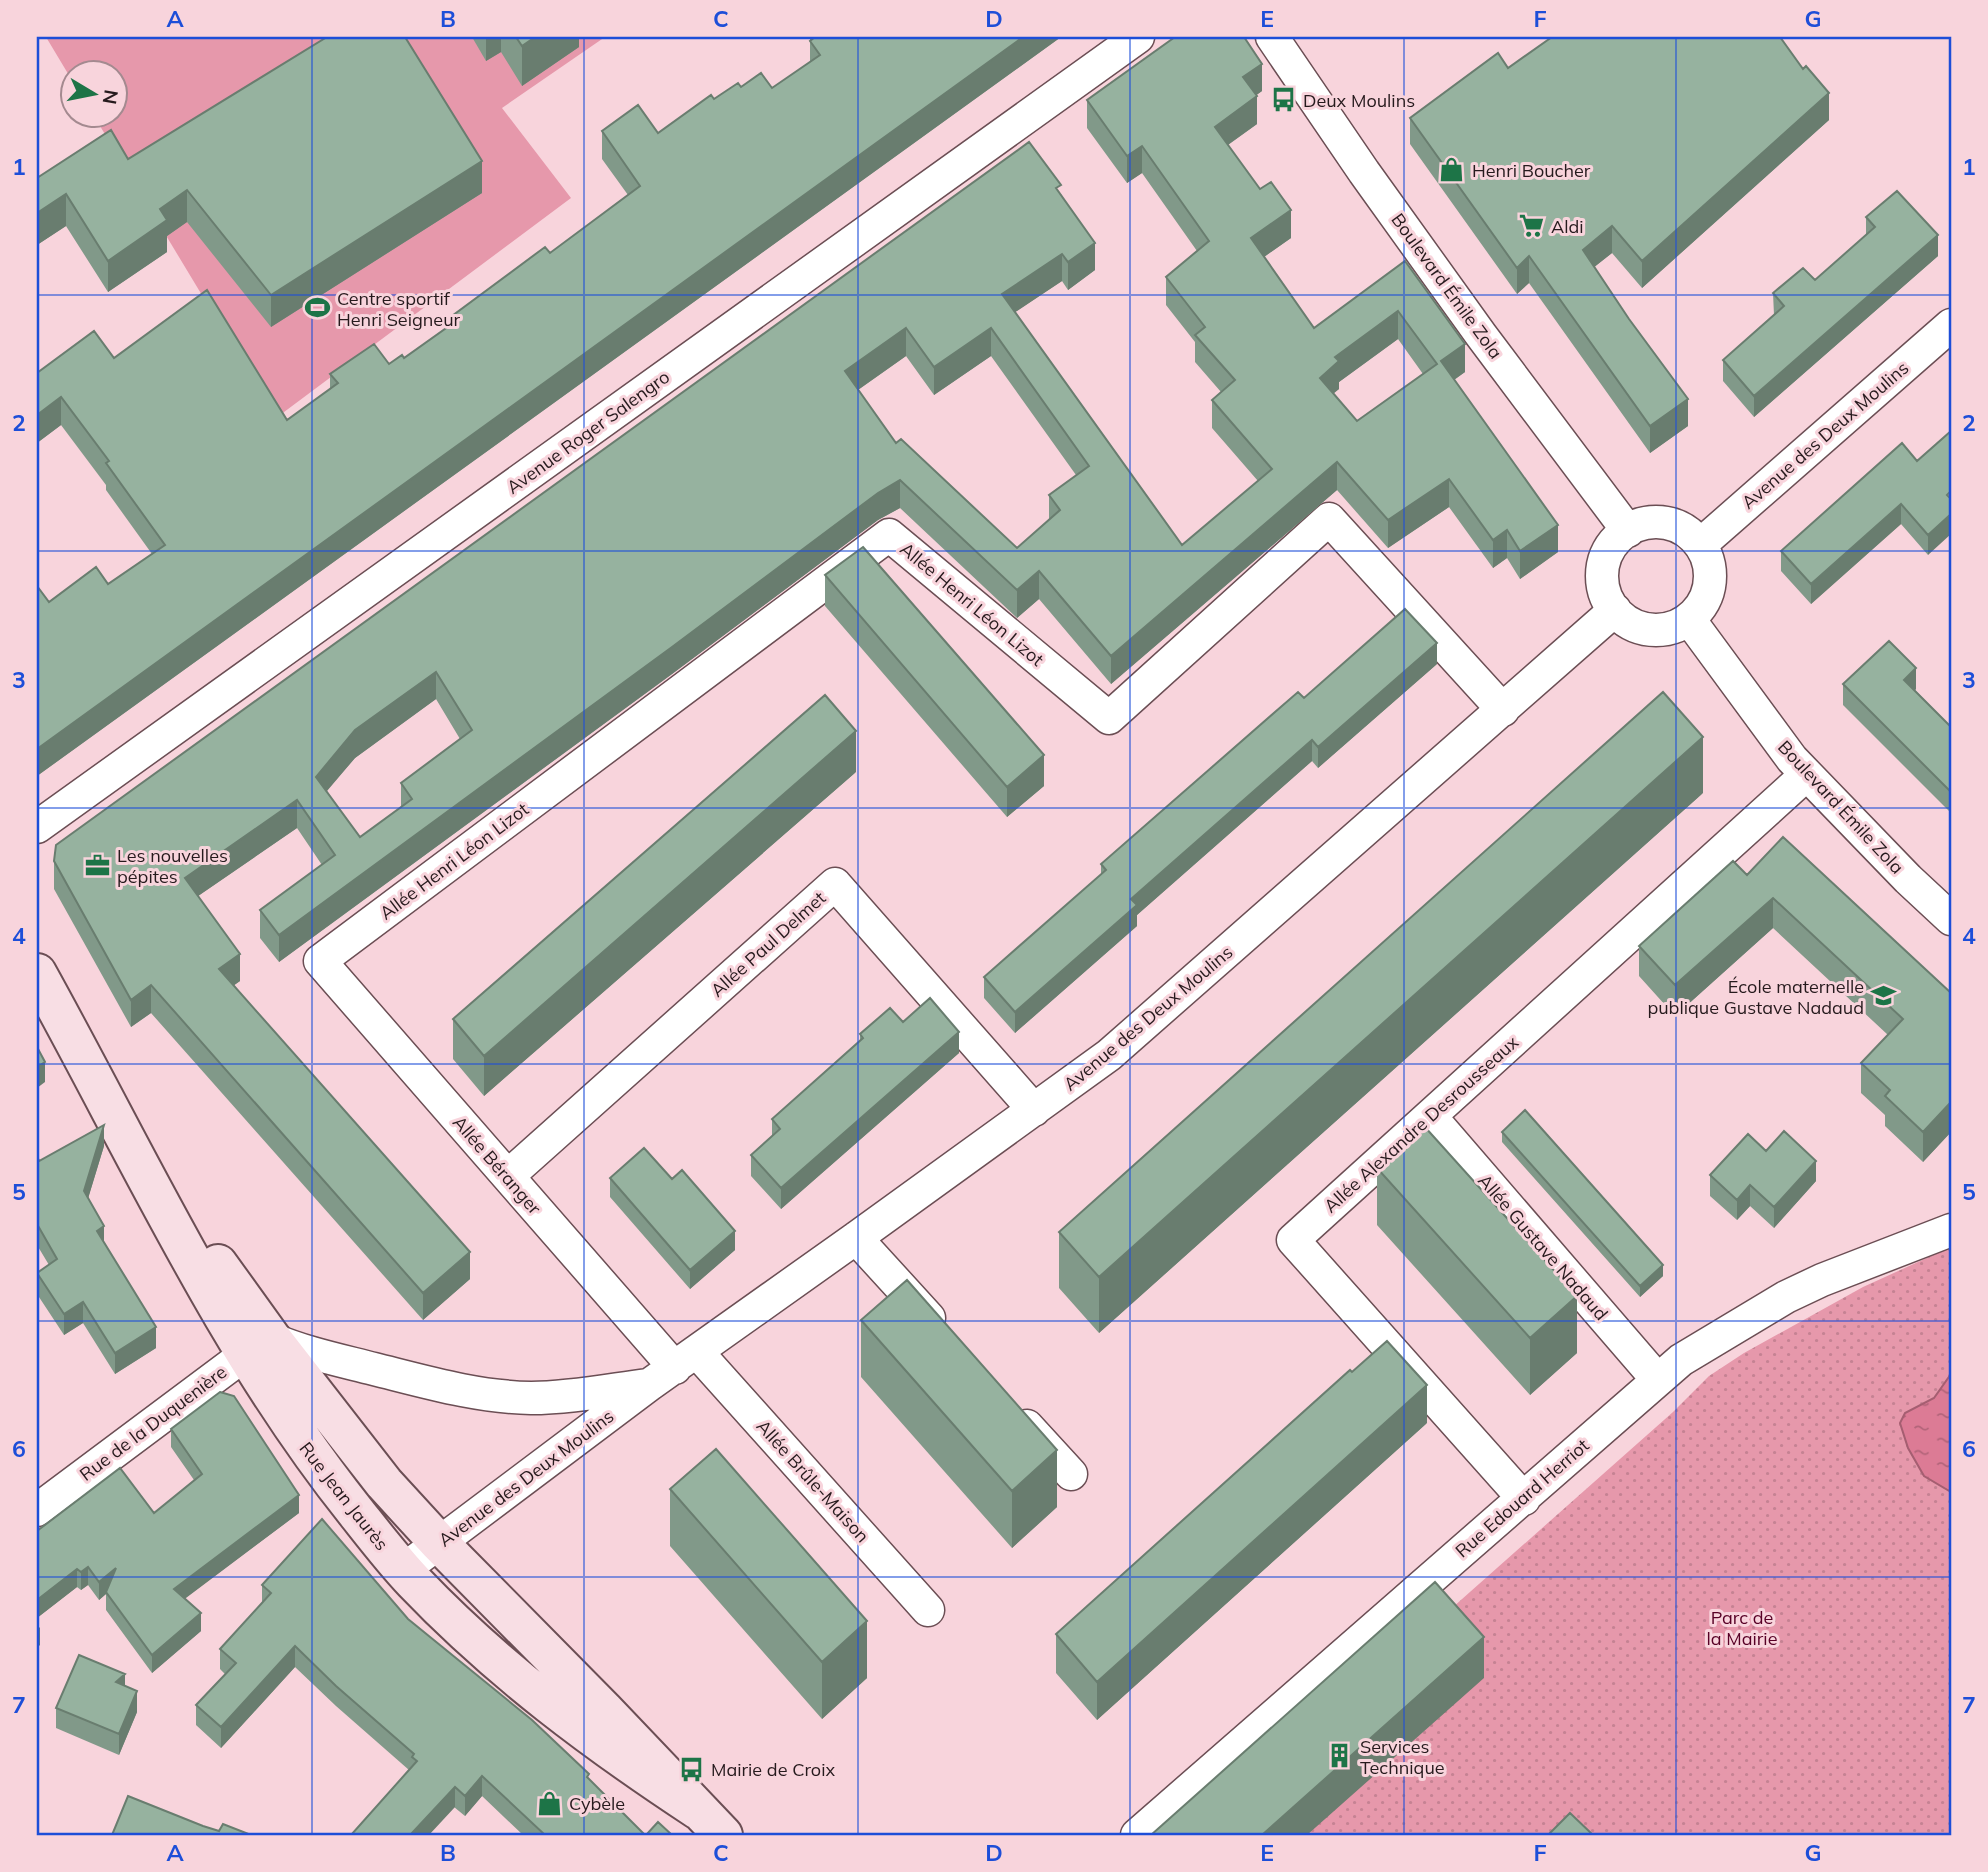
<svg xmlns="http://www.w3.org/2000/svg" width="1988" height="1872" viewBox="0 0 1988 1872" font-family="Mulish,sans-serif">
<defs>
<pattern id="park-dots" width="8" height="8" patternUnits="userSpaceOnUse" patternTransform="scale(1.75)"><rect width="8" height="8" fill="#e698ab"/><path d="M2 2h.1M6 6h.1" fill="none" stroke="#c58293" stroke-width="1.8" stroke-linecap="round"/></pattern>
<pattern id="water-ripples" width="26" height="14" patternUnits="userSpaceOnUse" patternTransform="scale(1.75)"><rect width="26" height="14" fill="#dc7b95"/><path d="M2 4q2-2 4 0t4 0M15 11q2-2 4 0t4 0" fill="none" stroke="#b26479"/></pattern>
</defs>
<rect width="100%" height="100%" fill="#f8d4dc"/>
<path fill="#e698ab" d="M46,37H605L502,108L571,198L276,418L94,116H116V74H74L73,82Z"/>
<path fill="url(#park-dots)" d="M1951,1247V1835H1196L1673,1412L1709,1376L1744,1353L1863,1287Z"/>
<path fill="url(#water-ripples)" stroke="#a55e71" stroke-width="2" d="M1951,1374V1492L1924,1476L1908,1448L1900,1423L1905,1413L1934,1398Z"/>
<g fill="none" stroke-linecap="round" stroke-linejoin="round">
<defs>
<path id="minor" d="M1272,37L1364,172L1481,335L1628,531
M1602 576a54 54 0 1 1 108 0a54 54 0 1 1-108 0Z
M1700,545L1951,325
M1689,619L1792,759L1908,879L1951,919
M37,827L1138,37
M1430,1116L1657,1379
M508,1176L835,884L1034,1110
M856,1238L929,1318
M697,1352L928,1610
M675,1368L320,961L889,535L1109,718L1329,519L1503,710
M1027,1426L1071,1474
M1524,1499L1293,1240L1806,775
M37,1510L231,1365L272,1339C305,1353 339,1360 374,1369C426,1382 477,1397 531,1398C570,1398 609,1390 647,1385
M403,1570L649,1385L856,1238L1109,1055L1615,610
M1137,1835L1681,1360L1786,1297L1822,1280L1951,1230"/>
<path id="secondary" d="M37,973C138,1155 224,1347 355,1511C374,1535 393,1560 414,1582C499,1671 596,1743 698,1810
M218,1264L272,1339L384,1483L439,1543L605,1711L723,1835"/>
</defs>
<use href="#minor" stroke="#6b4e54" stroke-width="35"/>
<use href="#secondary" stroke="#6b4e54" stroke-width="42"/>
<use href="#minor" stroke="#fff" stroke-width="32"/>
<use href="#secondary" stroke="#f8dee4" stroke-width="38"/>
</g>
<path fill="#819989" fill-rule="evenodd" d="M472,37H579V47L522,86L501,52L486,61Z
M810,37H1061L37,776V586L49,602L108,584L152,554L106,490V485L61,425L37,443V373L114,358L287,420L330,389V374L389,364L404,358L452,324V316L550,253L628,195L602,159V131L658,133L714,99L741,87L772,88L810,62Z
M1508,68L1829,120L1642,288L1612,253L1594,267L1688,426L1650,453L1529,283L1517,294L1410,144V118Z
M1262,91L1256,95L1257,124L1228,145L1291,238L1264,257L1314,328L1405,261L1465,372L1454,380L1558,552L1520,579L1507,558L1493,568L1449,507L1388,548L1337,490L1111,684L1039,599L1017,618L900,508L878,520L672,674L279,962L260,938V910L322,865L297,828L198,896L240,981L234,985L470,1279L423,1320L151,1013L131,1027L54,889V861L1061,194L1095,270L1068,290L1062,281L1015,312L1182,545L1258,481L1212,428V400L1221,392L1195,362V342L1166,305V277L1197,251L1142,173L1127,183L1087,128V100ZM1398,339L1423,374L1357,421L1333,393L1339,389V382ZM906,356L934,395L991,356L1076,475L1049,495V520L1017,548L896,443L858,390ZM436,699L460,739L401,783V807L360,837L326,791L355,758Z
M128,159L482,193L271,327L187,222L167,236V252L108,292L66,226L37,245V178Z
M1866,217L1938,256L1754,417L1723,381V360L1774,315L1773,293L1815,280L1866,236Z
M1951,431L1928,555L1901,524L1811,604L1781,571V551L1917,461Z
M825,575L1044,786L1007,817L825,606Z
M1437,664L1318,768L1312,761L1137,915V926L1015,1033L984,998V977L1101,875V864L1304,698Z
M1843,684L1916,689L1915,690L1951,727V813L1843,705Z
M856,772L484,1096L453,1059V1019Z
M1703,793L1099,1333L1059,1288V1232Z
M1747,875L1951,993V1132L1923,1162L1885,1126V1115L1861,1093V1063L1888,1035L1773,928L1675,1016L1639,976V946Z
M903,1022L959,1053L781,1209L751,1176V1155L772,1137V1119L860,1041V1034Z
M1502,1132L1663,1276L1640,1297L1502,1142Z
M104,1146L88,1198L104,1244L156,1348L115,1374L83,1323L64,1335L37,1294V1273L49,1265L37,1245V1156L39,1161Z
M1766,1151L1816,1181L1774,1228L1750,1206L1737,1220L1710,1196V1175Z
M1377,1168L1577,1353L1530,1395L1377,1225Z
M610,1178L735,1250L690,1289L610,1197Z
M861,1320L1057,1507L1012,1548L861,1377Z
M1427,1423L1097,1720L1056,1673V1634Z
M171,1429L299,1513L185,1598L201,1631L152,1673L106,1610V1594L99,1600L88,1585L81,1590L77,1587L37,1618V1531L154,1513L194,1480L171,1447Z
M670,1489L867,1678L822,1719L670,1546Z
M262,1585L408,1619L589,1779L645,1835H523L482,1796L465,1816L409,1770L336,1706L295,1667L221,1748L196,1725V1705L225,1674L220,1669V1649L262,1603Z
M125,1686L137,1712L119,1755L56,1728V1708Z"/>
<path fill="#697d6f" d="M486,37H501V52L486,61Z
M535,37H579V47L522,86V46Z
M1023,37H1061L37,776V749Z
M1262,64V91L1243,105V77Z
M1829,93V120L1642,288V261Z
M1257,96V124L1215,154V127Z
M1142,146V173L1127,183V156Z
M482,161V193L271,327V295Z
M187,190V222L167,236V252L108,292V261L160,209Z
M66,194V226L37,245V213Z
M1291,210V238L1251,266V238Z
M1612,226V253L1583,276V250Z
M1938,235V256L1754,417V396Z
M1095,243V270L1068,290V262Z
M1062,254V281L1002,321V294Z
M1529,256V283L1517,294V268Z
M1398,311V339L1339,382V389L1320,405V378L1335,357Z
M906,328V356L845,399V371Z
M991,328V356L934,395V367Z
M1465,344V372L1441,389V361Z
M61,397V425L37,443V415Z
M1688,399V426L1650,453V426Z
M1337,462V490L1111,684V656Z
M1449,479V507L1388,548V520Z
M900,480V508L878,520L672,674L279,962V935L878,493Z
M1901,504V524L1811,604V584Z
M1951,514V534L1928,555V535Z
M1558,525V552L1520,579V551Z
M1507,530V558L1493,568V540Z
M1039,571V599L1017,618V590Z
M1437,643V664L1318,768V747Z
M1916,668V689L1904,701V680Z
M436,672V699L355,758L316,804V777L355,730Z
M856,731V772L484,1096V1056Z
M1703,737V793L1099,1333V1277Z
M1312,740V761L1137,915V926L1015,1033V1012L1131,899Z
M1044,755V786L1007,817V787Z
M297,800V828L185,905V878Z
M1773,898V928L1675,1016V985Z
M240,954V981L219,996V969Z
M151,985V1013L131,1027V1000Z
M959,1032V1053L781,1209V1188Z
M45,1062V1082L37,1088V1067Z
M1951,1102V1132L1923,1162V1132Z
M104,1125V1146L84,1212V1191Z
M1816,1161V1181L1774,1228V1207Z
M1750,1185V1206L1737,1220V1200Z
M104,1226V1247L97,1231Z
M735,1231V1250L690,1289V1270Z
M470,1252V1279L423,1320V1293Z
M1663,1265V1276L1640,1297V1286Z
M1577,1296V1353L1530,1395V1338Z
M83,1302V1323L64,1335V1314Z
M156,1327V1348L115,1374V1353Z
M1427,1385V1423L1097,1720V1682Z
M1057,1450V1507L1012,1548V1491Z
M299,1495V1513L174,1607V1589Z
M88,1567V1585L81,1590V1572Z
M116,1568L106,1594L99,1600V1582Z
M77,1569V1587L37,1618V1600Z
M201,1613V1631L152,1673V1655Z
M867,1621V1678L822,1719V1662Z
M40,1627V1645L37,1648V1630Z
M1484,1637V1678L1307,1835H1262Z
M295,1646V1667L221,1748V1727Z
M125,1674V1695L116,1682Z
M137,1691V1712L119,1755V1734Z
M482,1776V1796L465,1816V1796Z
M455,1787V1807L429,1835H412V1833Z"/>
<path fill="#96b29f" stroke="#697d6f" stroke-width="2" fill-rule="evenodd" d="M327,37H405L482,161L271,295L187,190L160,209L167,220L108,261L66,194L37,213V178L111,130L128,159Z
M516,37H535L522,46Z
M815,37H1023L37,749V586L49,602L96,567L108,584L165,545L106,463L109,461L61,397L37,415V373L94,331L114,358L207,290L287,420L338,383L330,374L374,344L389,364L402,355L404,358L456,321L452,316L545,247L550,253L640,186L602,131L638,105L658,133L711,95L714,99L738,83L741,87L761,73L772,88L820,55L810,41Z
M1175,37H1244L1262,64L1243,77L1257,96L1215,127L1260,189L1271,182L1291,210L1251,238L1314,328L1405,261L1465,344L1441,361L1558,525L1520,551L1507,530L1493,540L1449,479L1388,520L1337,462L1111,656L1039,571L1017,590L900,480L878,493L672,647L279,935L260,910L335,855L297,800L185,878L240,954L219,969L470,1252L423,1293L151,985L131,1000L54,861L56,845L1029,142L1061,185L1056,188L1095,243L1068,262L1062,254L1002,294L1182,545L1272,469L1212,400L1235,380L1195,335L1205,327L1166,277L1209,241L1142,146L1127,156L1087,100ZM1398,311L1437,364L1357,421L1320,378L1339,361L1335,357ZM906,328L934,367L991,328L1089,466L1049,495L1060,510L1017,548L901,439L896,443L845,371ZM436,672L472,730L401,783L412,799L360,837L316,777L355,730Z
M1552,37H1780L1803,69L1806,66L1829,93L1642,261L1612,226L1583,250L1629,319L1688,399L1650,426L1529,256L1517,268L1410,118L1498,53L1508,68Z
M1897,191L1938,235L1754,396L1723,360L1784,306L1773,293L1803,268L1815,280L1875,227L1866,217Z
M1951,431V491L1947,495L1951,499V514L1928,535L1901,504L1811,584L1781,551L1902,443L1917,461Z
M863,547L1044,755L1007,787L825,575Z
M1405,609L1437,643L1318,747L1312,740L1131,899L1137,905L1015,1012L984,977L1106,870L1101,864L1298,692L1304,698Z
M1889,641L1916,668L1904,680L1951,727V792L1843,684Z
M1663,692L1703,737L1099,1277L1059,1232Z
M825,695L856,731L484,1056L453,1019Z
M1783,837L1951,993V1102L1923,1132L1885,1096L1890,1090L1861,1063L1903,1019L1773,898L1675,985L1639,946L1733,861L1747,875Z
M930,998L959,1032L781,1188L751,1155L780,1129L772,1119L863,1038L860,1034L890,1008L903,1022Z
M37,1047L45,1062L37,1067Z
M1525,1110L1663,1265L1640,1286L1502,1132Z
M104,1125L84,1191L104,1226L97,1231L156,1327L115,1353L83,1302L64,1314L37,1273L57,1259L37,1224V1156L39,1161Z
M1424,1126L1577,1296L1530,1338L1377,1168Z
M1784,1131L1816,1161L1774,1207L1750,1185L1737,1200L1710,1175L1748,1134L1766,1151Z
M644,1148L672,1179L682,1170L735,1231L690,1270L610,1178Z
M907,1280L1057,1450L1012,1491L861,1320Z
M1387,1341L1427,1385L1097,1682L1056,1634L1350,1370L1352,1372Z
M220,1392L234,1396L299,1495L174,1589L201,1613L152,1655L106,1592L116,1568L99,1582L88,1567L81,1572L77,1569L37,1600V1531L120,1468L154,1513L202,1474L171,1429Z
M716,1449L867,1621L822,1662L670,1489Z
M322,1519L408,1619L532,1720L589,1774L587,1777L645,1835H545L482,1776L465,1796L455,1787L412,1833L414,1835H351L417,1761L412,1757L414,1754L336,1686L295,1646L221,1727L196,1705L236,1663L220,1649L271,1593L262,1585Z
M1435,1582L1484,1637L1262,1835H1151Z
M79,1655L125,1674L116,1682L137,1691L119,1734L56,1708Z
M128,1796L203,1826L219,1831L223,1824L251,1835H112Z
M1570,1813L1593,1835H1548Z
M658,1822L672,1835H646Z"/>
<path fill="none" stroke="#1d4ed8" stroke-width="2" stroke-opacity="0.55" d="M312,37V1835M584,37V1835M858,37V1835M1130,37V1835M1404,37V1835M1676,37V1835M37,295H1951M37,551H1951M37,808H1951M37,1064H1951M37,1321H1951M37,1577H1951"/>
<defs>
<symbol id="bus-bare" viewBox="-9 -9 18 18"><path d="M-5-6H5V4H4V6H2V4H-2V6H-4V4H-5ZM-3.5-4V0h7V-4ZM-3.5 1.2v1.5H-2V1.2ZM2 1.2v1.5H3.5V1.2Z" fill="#1d7447" stroke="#f8d4dc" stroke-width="2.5" paint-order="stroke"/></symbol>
<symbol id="shop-bare" viewBox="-9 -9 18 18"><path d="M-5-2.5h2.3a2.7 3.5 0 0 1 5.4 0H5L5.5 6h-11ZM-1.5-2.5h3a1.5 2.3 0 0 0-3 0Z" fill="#1d7447" stroke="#f8d4dc" stroke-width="2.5" paint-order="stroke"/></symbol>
<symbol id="supermarket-bare" viewBox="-9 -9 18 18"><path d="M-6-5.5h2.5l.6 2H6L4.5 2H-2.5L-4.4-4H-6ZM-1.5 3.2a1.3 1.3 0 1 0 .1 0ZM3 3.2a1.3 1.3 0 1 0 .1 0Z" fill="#1d7447" stroke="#f8d4dc" stroke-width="2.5" paint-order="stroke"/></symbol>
<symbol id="stadium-bare" viewBox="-9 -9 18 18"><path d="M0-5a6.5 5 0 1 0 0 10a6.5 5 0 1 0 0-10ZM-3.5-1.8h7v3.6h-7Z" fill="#1d7447" stroke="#f8d4dc" stroke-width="2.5" paint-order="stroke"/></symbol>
<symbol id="office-bare" viewBox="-9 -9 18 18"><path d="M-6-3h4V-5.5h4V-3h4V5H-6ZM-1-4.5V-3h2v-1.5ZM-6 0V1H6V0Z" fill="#1d7447" stroke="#f8d4dc" stroke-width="2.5" paint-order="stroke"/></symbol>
<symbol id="school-bare" viewBox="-9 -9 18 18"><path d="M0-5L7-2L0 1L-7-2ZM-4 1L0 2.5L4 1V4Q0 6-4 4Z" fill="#1d7447" stroke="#f8d4dc" stroke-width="2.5" paint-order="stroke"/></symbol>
<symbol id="building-bare" viewBox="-9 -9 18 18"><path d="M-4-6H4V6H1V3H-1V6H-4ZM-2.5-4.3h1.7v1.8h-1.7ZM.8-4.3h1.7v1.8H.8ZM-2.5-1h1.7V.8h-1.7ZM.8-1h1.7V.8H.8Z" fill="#1d7447" stroke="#f8d4dc" stroke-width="2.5" paint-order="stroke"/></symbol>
</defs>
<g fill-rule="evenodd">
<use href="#bus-bare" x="1266" y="82" width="35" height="35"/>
<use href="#shop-bare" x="1434" y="152" width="35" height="35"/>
<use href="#supermarket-bare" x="1514" y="208" width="35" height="35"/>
<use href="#stadium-bare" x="300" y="290" width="35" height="35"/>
<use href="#office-bare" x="80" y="848" width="35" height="35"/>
<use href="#school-bare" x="1866" y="978" width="35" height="35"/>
<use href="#building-bare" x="1322" y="1738" width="35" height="35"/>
<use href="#bus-bare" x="674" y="1752" width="35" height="35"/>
<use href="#shop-bare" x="532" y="1786" width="35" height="35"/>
</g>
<g text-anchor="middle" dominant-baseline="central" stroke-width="6" stroke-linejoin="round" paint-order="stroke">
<g font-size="18" fill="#261a1d" stroke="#f8d4dc" text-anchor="start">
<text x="1303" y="100">Deux Moulins</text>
<text x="1472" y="170">Henri Boucher</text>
<text x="1551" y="226">Aldi</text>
<text x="337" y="298">Centre sportif<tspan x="337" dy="21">Henri Seigneur</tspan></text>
<text x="117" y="855">Les nouvelles<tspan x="117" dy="21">pépites</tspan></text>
<text x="1864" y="986" text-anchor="end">École maternelle<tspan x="1864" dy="21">publique Gustave Nadaud</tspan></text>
<text x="1360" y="1746">Services<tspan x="1360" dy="21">Technique</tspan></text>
<text x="711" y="1769">Mairie de Croix</text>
<text x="569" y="1803">Cybèle</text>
</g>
<g font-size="18" fill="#261a1d" stroke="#f8d4dc">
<text transform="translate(1447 286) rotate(54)">Boulevard Émile Zola</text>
<text transform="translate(588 432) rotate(-36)">Avenue Roger Salengro</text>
<text transform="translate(1825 435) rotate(-41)">Avenue des Deux Moulins</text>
<text transform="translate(972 604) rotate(40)">Allée Henri Léon Lizot</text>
<text transform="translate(1841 807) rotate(47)">Boulevard Émile Zola</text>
<text transform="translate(454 861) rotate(-37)">Allée Henri Léon Lizot</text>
<text transform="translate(768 944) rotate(-42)">Allée Paul Delmet</text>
<text transform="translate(1148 1018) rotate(-40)">Avenue des Deux Moulins</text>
<text transform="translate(1421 1124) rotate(-42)">Allée Alexandre Desrousseaux</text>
<text transform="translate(497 1165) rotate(49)">Allée Béranger</text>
<text transform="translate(1543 1247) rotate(49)">Allée Gustave Nadaud</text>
<text transform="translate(153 1423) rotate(-37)">Rue de la Duquenière</text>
<text transform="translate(526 1478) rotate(-37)">Avenue des Deux Moulins</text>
<text transform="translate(813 1481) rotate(48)">Allée Brûle-Maison</text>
<text transform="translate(344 1496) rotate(52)">Rue Jean Jaurès</text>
<text transform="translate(1522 1498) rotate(-41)">Rue Edouard Herriot</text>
</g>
<g font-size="18" fill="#580026" stroke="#f8d4dc">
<text x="1742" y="1617">Parc de<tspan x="1742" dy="21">la Mairie</tspan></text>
</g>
</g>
<rect width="1988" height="1872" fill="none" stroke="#f8d4dc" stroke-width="77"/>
<g transform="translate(94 94) rotate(100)"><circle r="33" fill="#f8d4dc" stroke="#a48a90" stroke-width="2"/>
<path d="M0-5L12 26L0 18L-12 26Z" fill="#1d7447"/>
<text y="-10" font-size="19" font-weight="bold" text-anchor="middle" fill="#261a1d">N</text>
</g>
<rect x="38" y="38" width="1912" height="1796" fill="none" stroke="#1d4ed8" stroke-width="2.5"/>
<g font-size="23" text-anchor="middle" font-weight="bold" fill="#1d4ed8">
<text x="175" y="27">A</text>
<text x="448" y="27">B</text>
<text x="721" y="27">C</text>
<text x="994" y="27">D</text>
<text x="1267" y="27">E</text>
<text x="1540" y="27">F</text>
<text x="1813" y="27">G</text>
<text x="19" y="175">1</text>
<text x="1969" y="175">1</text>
<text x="19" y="431">2</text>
<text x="1969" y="431">2</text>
<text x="19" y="688">3</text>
<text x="1969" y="688">3</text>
<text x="19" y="944">4</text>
<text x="1969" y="944">4</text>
<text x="19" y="1200">5</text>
<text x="1969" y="1200">5</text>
<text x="19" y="1457">6</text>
<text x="1969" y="1457">6</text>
<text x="19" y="1713">7</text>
<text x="1969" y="1713">7</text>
<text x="175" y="1861">A</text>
<text x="448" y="1861">B</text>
<text x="721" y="1861">C</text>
<text x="994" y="1861">D</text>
<text x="1267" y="1861">E</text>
<text x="1540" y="1861">F</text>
<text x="1813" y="1861">G</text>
</g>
</svg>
